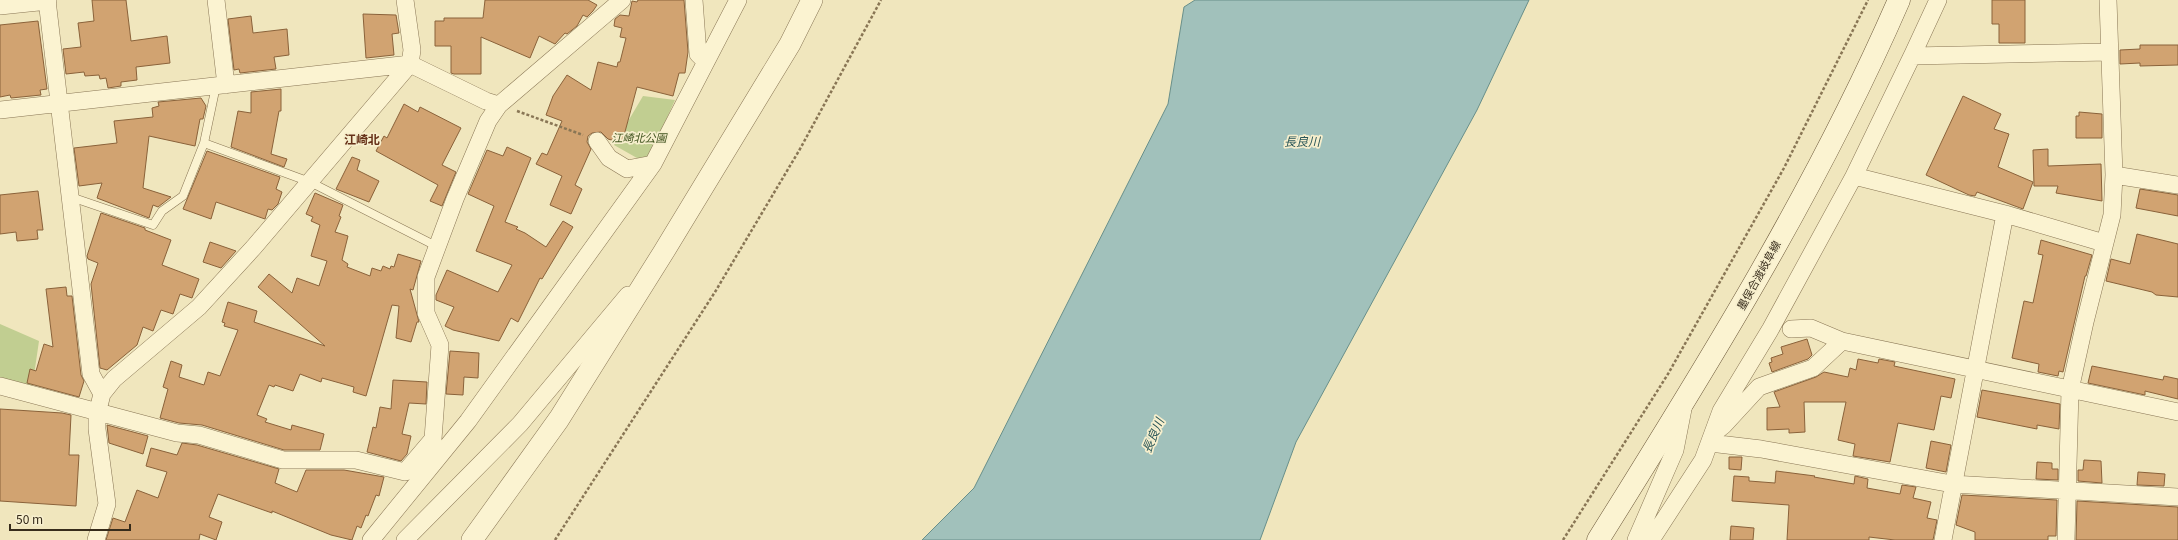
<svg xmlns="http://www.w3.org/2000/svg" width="2178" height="540" viewBox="0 0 2178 540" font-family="Georgia,'Noto Sans JP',serif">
<rect width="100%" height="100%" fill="#f0e6bd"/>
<path fill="#c1ce91" d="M643,96L675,100L648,160L637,158L614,145Z
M0,324L39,341L32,389L0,380Z"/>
<path fill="#a1c1bb" stroke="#688f8a" d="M1195,0H1529L1477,110L1296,442L1260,540H922L974,488L1168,104L1184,7Z"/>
<path fill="#d1a371" stroke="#8a623a" d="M92,0H126L131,41L167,36L170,63L136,67L137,80L121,82V86L108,88L106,78L100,79L99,75L85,76L84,72L66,74L63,49L81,47L78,23L94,21Z
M485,0H588L597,5L593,11L587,17L583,15L577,26L567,34L565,33L555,44L539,36L530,58L481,37V74H454L451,73V46H435V21H444V18H483Z
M638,0H684L688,52L685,73H679L673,96L637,87L622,143L608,139L601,132L592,133L588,136L587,142L591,149L575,185L582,189L571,214L550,205L562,176L536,164L542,153L547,155L562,121L546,115L553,96L567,75L591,90L598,62L617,67L618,62H620L626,38L620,37L622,28L614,26L615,19L620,15L629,16L632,1L637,2Z
M1992,0H2025V43H1999V24H1992Z
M363,14L396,15L399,33L392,34L394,55L366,58Z
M251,16L253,33L287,29L289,55L274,57L276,69L240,73L239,69L234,70L228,19Z
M38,21L47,89L40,90L41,95L11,98L10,95L0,97V25Z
M2140,45H2178V65L2140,66V63L2120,64V50L2140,49Z
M281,89V111H279L271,154L287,159L284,167L231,147L238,111L251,113V92Z
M1963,96L2001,114L1994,129L2009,134L1998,167L2033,182L2023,209L1977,192L1975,196L1969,195L1926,175Z
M201,98L206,106L203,119H200L195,146L149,136L143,188L171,197L158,207L153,205L149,218L97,198L102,183L79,186L74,148L117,143L114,121L153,117L152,108L159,106L158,102Z
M404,104L418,112L420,107L461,128L442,165L456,172L442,206L430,201L438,185L376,151L384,136L387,138Z
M2079,112L2102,114V138H2076V116H2079Z
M507,147L531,158L505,222L518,227L516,229L525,233L546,247L563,221L573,227L542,279L540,278L518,322L511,318L499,341L453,330L445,326L454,307L436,300V295L447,270L498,292L512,265L476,251L494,206L468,194L487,150L503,156Z
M2048,149V166L2101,164L2102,201L2056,193L2058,186H2034L2033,150Z
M207,151L280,177L276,189L282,192L278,204L272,210L268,209L265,219L216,202L211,219L183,209Z
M352,157L360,160L357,170L379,181L369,202L336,189Z
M2140,189L2178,195V216L2136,208Z
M38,191L43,230H37L38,239L17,241L16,232L0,234V195Z
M315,193L343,205L339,216L341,217L335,232L348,236L342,260L348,264L347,267L370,276L372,268L381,271L383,266L390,269L391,266L394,267L398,254L421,261L413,290L410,289L419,322H417L411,342L396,338L399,306L392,305L366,396L353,392L354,387L322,378L321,382L300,374L293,391L275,385L274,387L269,385L257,415L267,419L265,422L291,430L292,425L324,434L320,450H284L202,425L179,423L160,418L168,389L163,387L171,361L182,365L179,377L204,385L208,372L220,376L238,330L224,326L225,323L222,322L228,302L257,311L254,322L325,346L258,287L269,274L292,293L297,278L319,286L327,261L311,256L320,225L311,221L313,217L306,214Z
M101,213L145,228V230L171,240L162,265L199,279L192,298L180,294L173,314L161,310L153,331L143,327L137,345L107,370L100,368L91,284L98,263L88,259L87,256Z
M2137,234L2178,244V297L2156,295L2152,292L2106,281L2111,259L2130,264Z
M2041,240L2092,255L2086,276H2085L2063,372L2059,371L2058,376L2038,372L2039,364L2012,358L2024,301L2033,303L2043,255L2038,254Z
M210,242L236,251L221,268L203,262Z
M66,287L67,296H72L81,375L84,381L79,397L27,383L30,369L36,371L44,344L53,347L46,289Z
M1807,339L1812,355L1808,359L1772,372L1769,363L1772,362L1771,358L1783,354L1781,347Z
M450,351L479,353L478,378L464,377L463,395L446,394Z
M1858,359L1878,363L1879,359L1895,362L1894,366L1955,379L1951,398L1941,396L1934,430L1898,423L1890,462L1853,456L1855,444L1838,440L1846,402H1804L1805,432L1789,433V429L1767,430V408L1780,407L1774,392L1816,377L1824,372L1848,377L1850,368L1856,370Z
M2092,366L2163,380L2164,376L2178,379V399L2145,391V395L2088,383Z
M393,380L427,382L426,404L409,403L402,434L411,436L407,454L401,461L367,452L373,427L376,428L380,407L391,409Z
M1982,390L2060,404L2059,429L2037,425V429L1977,417Z
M0,409L62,413L71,415L69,455H79L76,506L0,501Z
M107,425L148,436L143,454L109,443Z
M1931,441L1951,445L1946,472L1926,468Z
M182,443L197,445L279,469L275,483L297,492L306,470H344L384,477L379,496L376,495L368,516L366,515L361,528L357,526L352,540L331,535L272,511V513L218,494L209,517L222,522L216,540L200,534L199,540H106L113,518L125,522L137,490L158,498L167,472L146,466L151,448L177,455Z
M1729,457H1742L1741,470L1729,469Z
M2084,460L2101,461L2102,483L2078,481V470H2083Z
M2037,462L2052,463V469H2058V480L2036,479Z
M1776,471L1815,476L1814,477L1854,484L1855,476L1868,479L1867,488L1900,494L1902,485L1916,487L1913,498L1931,502L1927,518L1937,520L1933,540H1895L1869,537V540H1787L1789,505L1732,501L1734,476L1749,477V481L1775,483Z
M2138,472L2165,474L2164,486L2137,485Z
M1962,495L2057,500L2056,536H2048V540H1975V532L1956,525Z
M2077,501L2178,507V540H2076Z
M1731,526L1754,528L1753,540H1730Z"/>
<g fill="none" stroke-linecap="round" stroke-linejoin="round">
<defs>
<path id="service" d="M204,143L310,182L438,247
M71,197L153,225L162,211L183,196L204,143L216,86"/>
<path id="minor" d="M47,0L91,374L102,394
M216,0L226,85
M694,0L698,54L706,62
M0,6L48,1
M1912,56L1938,0
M0,110L410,64L486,101L499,105
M597,141L609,158L627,169L653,164
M2114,175L2178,185
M1854,176L1912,56L2109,52
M1791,329L1811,328L1842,341L2178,412
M0,386L177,433L199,435L283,460H356L405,472L433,439L440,345L426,313V277L455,199L488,121L499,105L622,0
M1714,433L1724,425L1759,387L1813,368L1842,341
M1710,443L1761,449L1952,484L2178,497
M96,540L107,504L97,429V414L102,394L114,379L199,307L254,247L410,64L412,50L405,0
M371,540L468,421L653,164L738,0
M405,540L520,424L628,295
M1636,540L1675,450L1683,409
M1651,540L1703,460L1721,411L1770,330L1854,176L2005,214L2104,243
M1943,540L2005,214
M2066,540L2070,390L2085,322L2112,215L2114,175L2108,0"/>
<path id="tertiary" d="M472,540L559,419L663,253L790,44L812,0"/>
<path id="secondary" d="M1598,540C1707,366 1817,189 1899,0"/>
</defs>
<use href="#service" stroke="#897655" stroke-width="9"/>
<use href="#minor" stroke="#897655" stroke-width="18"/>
<use href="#tertiary" stroke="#897655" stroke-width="22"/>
<use href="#secondary" stroke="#6b5739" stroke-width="23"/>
<path stroke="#897655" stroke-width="2.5" stroke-dasharray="3 2" stroke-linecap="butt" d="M517,111L583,135
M555,540L715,292L800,149L881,0
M1563,540L1668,374L1784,168L1868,0"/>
<use href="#service" stroke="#fbf3d1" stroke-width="8"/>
<use href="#minor" stroke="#fbf3d1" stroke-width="17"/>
<use href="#tertiary" stroke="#fbf3d1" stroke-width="21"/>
<use href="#secondary" stroke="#fbf3d1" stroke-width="22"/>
</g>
<g text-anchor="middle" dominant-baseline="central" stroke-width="3.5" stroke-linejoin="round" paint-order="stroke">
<g font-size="11" font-style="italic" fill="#425520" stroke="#f7efcd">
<text x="639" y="137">江崎北公園</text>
</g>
<g font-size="11" fill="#372c1b" stroke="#f7efcd">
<text transform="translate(1758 275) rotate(-61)">墨俣合渡岐阜線</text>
</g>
<g font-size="12" font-weight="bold" fill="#663118" stroke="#f7efcd">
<text x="362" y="138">江崎北</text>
</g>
<g font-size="12" font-style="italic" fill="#295658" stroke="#f7efcd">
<text x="1302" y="140">長良川</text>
<text transform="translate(1152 435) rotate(-67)">長良川</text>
</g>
</g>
<path d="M10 524v6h120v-6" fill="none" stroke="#372c1b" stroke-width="2"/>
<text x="16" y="524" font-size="12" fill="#372c1b" stroke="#f7efcd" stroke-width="3" paint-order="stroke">50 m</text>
</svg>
